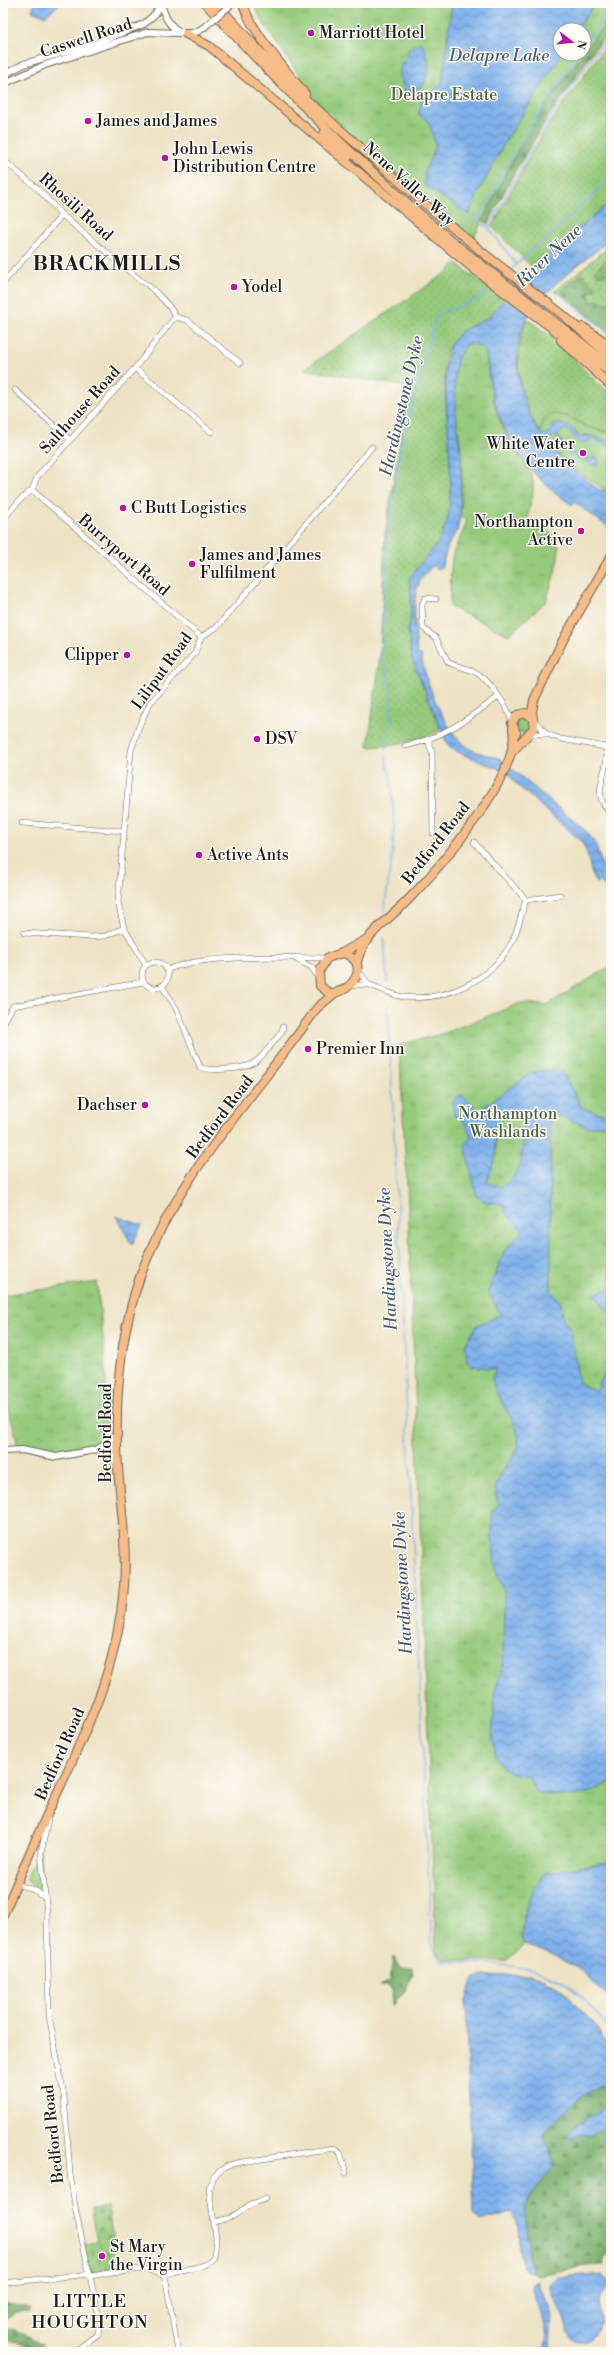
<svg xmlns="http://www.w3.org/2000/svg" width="614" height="2355" viewBox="0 0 614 2355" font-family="'Libre Bodoni',serif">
<defs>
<pattern id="grass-dots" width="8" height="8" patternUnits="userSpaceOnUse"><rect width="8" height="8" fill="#96ca7b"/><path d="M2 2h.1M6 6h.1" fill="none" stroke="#81ad6a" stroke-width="1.8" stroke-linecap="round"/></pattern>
<pattern id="forest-firs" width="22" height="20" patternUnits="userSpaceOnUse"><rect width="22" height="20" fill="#78ae6b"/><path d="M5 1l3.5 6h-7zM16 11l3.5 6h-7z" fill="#628d57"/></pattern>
<pattern id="cemetery-stones" width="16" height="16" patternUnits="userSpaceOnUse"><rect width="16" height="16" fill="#96ca7b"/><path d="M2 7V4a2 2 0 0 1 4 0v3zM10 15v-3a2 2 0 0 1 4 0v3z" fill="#81ad6a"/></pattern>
<pattern id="park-tufts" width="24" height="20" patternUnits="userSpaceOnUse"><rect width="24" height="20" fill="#96ca7b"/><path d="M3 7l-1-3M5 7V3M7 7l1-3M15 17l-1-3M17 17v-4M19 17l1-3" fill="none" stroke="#81ad6a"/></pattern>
<pattern id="water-waves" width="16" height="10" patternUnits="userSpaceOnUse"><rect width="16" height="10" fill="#7fb1eb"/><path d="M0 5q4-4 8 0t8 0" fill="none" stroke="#678fbe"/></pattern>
</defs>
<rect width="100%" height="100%" fill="#fdfcf7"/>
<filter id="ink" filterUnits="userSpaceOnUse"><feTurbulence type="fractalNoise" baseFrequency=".025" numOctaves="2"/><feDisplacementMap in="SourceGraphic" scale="8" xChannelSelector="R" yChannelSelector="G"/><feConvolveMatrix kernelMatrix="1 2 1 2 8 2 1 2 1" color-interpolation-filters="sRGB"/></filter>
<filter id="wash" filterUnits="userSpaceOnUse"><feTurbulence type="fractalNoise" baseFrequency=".012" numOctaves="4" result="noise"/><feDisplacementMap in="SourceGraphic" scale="16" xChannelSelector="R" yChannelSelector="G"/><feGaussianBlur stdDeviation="0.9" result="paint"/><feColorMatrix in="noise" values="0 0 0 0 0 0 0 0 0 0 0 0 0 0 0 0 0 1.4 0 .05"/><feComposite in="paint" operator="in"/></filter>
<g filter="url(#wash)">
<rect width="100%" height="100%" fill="#ede3c4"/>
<path fill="url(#grass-dots)" stroke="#59734c" d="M611,39V201L533,268L492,227L536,145L568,97Z
M611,245V335L559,293L554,292Z
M456,263L505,301C500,307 495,314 488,318C476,328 459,329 451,343C443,356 445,373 445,388C446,432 462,491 444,533C437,550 421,564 409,578L411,591V618L408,630L412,659L441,729C420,741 392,746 368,747L380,656L385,534L409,387L304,369L446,273Z
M527,319L553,338L591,377L611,394V433L587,427L567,416L542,422L540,434C519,399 511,358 527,319Z
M515 725a8 8 0 1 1 16 0a8 8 0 1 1-16 0Z
M40,1845L42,1890L32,1886L26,1879Z"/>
<path fill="url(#forest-firs)" stroke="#4a6544" d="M611,3V30L595,49L548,117L513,175L488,224L470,212L562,54H584V30Z
M611,256V274L598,275L594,271Z
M582,274L596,287L595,290L588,292L591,302L598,301L611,304V335L559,293Z
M393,1957H395L396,1963L402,1968H413L414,1974L411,1976L405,1992L396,2000L395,2005L392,2006L391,1990L386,1986H379L390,1981Z
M611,2083V2104L595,2115L587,2118L568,2134L572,2137L600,2130L611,2131V2251L603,2258L604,2265L585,2266L539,2275L533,2272L528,2254L525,2207L531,2195L554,2167L549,2147L543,2135C561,2114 583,2089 611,2083Z
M3,2303L30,2308L29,2311L16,2312L3,2320Z
M3,2329L16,2330L43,2344L39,2347L3,2340Z"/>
<path fill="url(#cemetery-stones)" stroke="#59734c" d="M108,2207L117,2271L91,2273L84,2244L97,2242L92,2208Z"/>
<path fill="url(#park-tufts)" stroke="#59734c" d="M255,3H611V17L584,51V30H560V54H582L528,130L472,241L352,136L316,100L261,19L255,8Z
M467,344C476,342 481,346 486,353C489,383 494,412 508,439C515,454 530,465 533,481C535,495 528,507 528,520L535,529L552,533L559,547L557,566L546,601L509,635L450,607C450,597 450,558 454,551C459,539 464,532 467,519L460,517C463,497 462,476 461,456C460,429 442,363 467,344Z
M611,966V1862L581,1866L541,1877C532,1896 516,1925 524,1945L506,1961L444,1960L436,1952L408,1203L399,1045L445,1033L521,1003L547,1005Z
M97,1282L104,1347L108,1419L99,1445L76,1452L58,1454L18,1447L3,1383V1295Z"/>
<path fill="#96ca7b" stroke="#59734c" d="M552,414L567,416L587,427L611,433V494C585,476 560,460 540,434L542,422Z"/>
<path fill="url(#water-waves)" stroke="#4e6684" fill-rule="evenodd" d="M35,3H61L45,16L32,11Z
M452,3H595L577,30H560L562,54L506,140L479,191L469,215L425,186V170L436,146L429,122L418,114L422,100L442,84Z
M420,42C432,56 430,70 423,86L407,93C402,87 398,72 401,65C404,59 409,57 408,50Z
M611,201V239C584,261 551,283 530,313C506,347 520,402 540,434L547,435V433L552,431L553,425L559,423L571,427L579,437C588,432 596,438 607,441L611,439V449L605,444L592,439L581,444L567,429H564L558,435C563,446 577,458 589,459C593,459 594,457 598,458L599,464L595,466C580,457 562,456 557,436L545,439L561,459L598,489L605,491L611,483V529L574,502L572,505C514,465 493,422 486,353C481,346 476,342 467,344L457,358L455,379L457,429L461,454L460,517L457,531L448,545L442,567L437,569L433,566C412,583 415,601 415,624C416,635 416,644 417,654L421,655C425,681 443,725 462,743C472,752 486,755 499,758L587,832L595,843L605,874L604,876L611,886V891L599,881L596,883C588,870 590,853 581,841L516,784L507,772L462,754L451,748L445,739L412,659L408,630L411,618V591L409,578L438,543L448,519L451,486L445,371L451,343L461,331L488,318L533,268Z
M561,1069L582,1108L603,1114L611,1124L589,1127L550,1112L551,1290L561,1303L563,1319L571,1331L579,1383L596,1391L611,1358V1781C590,1797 562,1799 537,1792L531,1782L529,1776L512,1773L502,1767L497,1758L492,1740L495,1691L503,1667L504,1591L496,1570L492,1538V1512L498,1505C497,1499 495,1492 496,1486C500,1469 520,1456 518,1437C517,1419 496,1401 492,1378L496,1369L472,1366L467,1362L465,1345L477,1325L501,1315L488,1292L505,1250L523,1231L506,1214L504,1204L487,1202L477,1197L465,1145L471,1137L465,1122L454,1115L452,1103L461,1094L479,1110L533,1072ZM516,1111L524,1117C523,1139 526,1176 501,1187L487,1182L496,1155L494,1127L499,1121Z
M116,1216L142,1225L132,1245Z
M609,1252H611V1312L607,1311L595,1294L610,1288Z
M611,1862V2001L581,1970L547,1952L524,1945C523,1941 520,1937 521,1933C523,1915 532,1885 546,1873Z
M529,1975L544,1979L565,1992L596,2027L611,2051V2083C583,2089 561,2114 543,2135L549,2147L554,2167L531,2195L525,2207L528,2254L533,2272L527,2271C512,2252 525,2228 512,2212L480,2221L474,2214L465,2002L474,1979L481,1976Z
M611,2104V2131L600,2130L588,2136L584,2134L572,2137L567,2134L587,2118L595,2115Z
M595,2274L601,2275L607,2280C607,2288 603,2291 601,2298C597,2315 606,2327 588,2340C565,2346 569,2329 563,2316C559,2305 550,2298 550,2285L559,2277Z
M539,2280V2288L548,2303L552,2316L550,2352H542C555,2331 536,2309 532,2289L533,2284Z"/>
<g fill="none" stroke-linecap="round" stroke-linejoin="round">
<path stroke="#7fb1eb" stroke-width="1.5" d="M584,44L611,12
M539,137L567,92L611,33
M469,215L489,228L516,264
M478,220L525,135L578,54
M489,228L533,145
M510,270L552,233L611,177
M559,293L611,335
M386,749L385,741L392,724L389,675L381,656L388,532L401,448L436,316L477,299L493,287
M384,912L392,858L394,826L391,777L387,766L386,756
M384,937L387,982
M388,1005L432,1948L442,1962C516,1965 568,1961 611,2034"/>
</g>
</g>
<g filter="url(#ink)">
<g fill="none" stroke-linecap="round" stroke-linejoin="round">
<defs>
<path id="minor" d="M3,160L38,189L62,215L141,281C149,284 174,309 175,317L187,320L240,363
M3,283L62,215
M135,368L211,432
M15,390L70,440
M32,490L201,637
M3,519L20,500L32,490L37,477L135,368L175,317
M436,599L425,598L422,605L423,628L436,638L448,662C456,667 466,667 475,672C489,679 508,707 512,722
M534,720L546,733
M530,734H547L561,739L605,747C614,766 586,793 611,813
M428,739L432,753L433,833
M405,746C441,739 469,718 498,697
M22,823L123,831
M526,900L560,895
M24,933L91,937L105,936L124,928
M294,958L311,967L318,977
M142 975a13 13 0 1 1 26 0a13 13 0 1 1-26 0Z
M146,965L124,928L118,902L131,751L139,726L150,703L195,653L201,637L217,627L372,447
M167,970C199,954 289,957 327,958
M358,970L369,985
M162,986L176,1008L200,1067C209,1072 242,1069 252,1064C260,1061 276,1039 282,1031L283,1027
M350,986C356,985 363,984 369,985C381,988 391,995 404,997C446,1002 490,980 511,944C518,931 521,914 526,900L474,842
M3,1024L13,1006L143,982
M48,1819L41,1853L47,1914L49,2015L64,2096L70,2174L76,2212L100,2322L98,2334L74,2352
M17,1884L36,1891L46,1899
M214,2222L230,2218L251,2204L266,2199
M91,2276C111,2273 145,2263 164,2276
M164,2276C178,2266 204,2272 214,2257L216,2238L209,2189C210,2176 224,2166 236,2163L334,2148L340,2152L346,2173
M164,2276L166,2281L178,2352
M3,2283L90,2274"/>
<path id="tertiary" d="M161,3C167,29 186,45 209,23
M3,75L24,64L99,42L144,24L155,14L161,3
M3,84L45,65L148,32L181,33
M117,1434L110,1442L99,1448L112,1457L118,1466
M3,1451L22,1450L56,1457L117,1446"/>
<path id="trunk" d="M205,3C280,86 360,164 446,236C500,281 557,322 611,367
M216,3L293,88L418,198L482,252L562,314L611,357
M243,3C249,29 287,71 305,94
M186,34L209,46L470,266L611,373
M324,133L348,157
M583,327L611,346
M561,340L611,386
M516,733L512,723L517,715L525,713L533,718
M513,751L534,728L532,712L534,700L563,640L611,556
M342,953C372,961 354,994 329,993L320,986L319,972L327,958Z
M342,953L365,940
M357,962C363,934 389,920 408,900C438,869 522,773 513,729
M3,1915C20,1877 35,1839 53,1802C87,1729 118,1668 124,1586C127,1547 121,1507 118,1468C114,1403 119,1338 140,1277C175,1177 257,1094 317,1008L335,993"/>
</defs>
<use href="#minor" stroke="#656257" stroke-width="6"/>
<use href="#tertiary" stroke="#656257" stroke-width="8"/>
<use href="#trunk" stroke="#656257" stroke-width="10"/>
<use href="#minor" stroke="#fff" stroke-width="5"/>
<use href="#tertiary" stroke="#fff" stroke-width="6"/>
<use href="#trunk" stroke="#f7bd88" stroke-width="8"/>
<defs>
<path id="tertiary-bridge" d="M209,23L232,4"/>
</defs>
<use href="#tertiary-bridge" stroke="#656257" stroke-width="8" stroke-linecap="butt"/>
<use href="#tertiary-bridge" stroke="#fff" stroke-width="6"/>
</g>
</g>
<g fill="#b5179e" stroke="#fdfcf7" stroke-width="1.5">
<circle cx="311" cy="33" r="4"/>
<circle cx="88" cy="121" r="4"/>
<circle cx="165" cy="158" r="4"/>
<circle cx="234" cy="287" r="4"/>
<circle cx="583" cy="453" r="4"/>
<circle cx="123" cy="508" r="4"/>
<circle cx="581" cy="531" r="4"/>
<circle cx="192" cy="564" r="4"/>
<circle cx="127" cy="655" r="4"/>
<circle cx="257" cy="739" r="4"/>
<circle cx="199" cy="855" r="4"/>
<circle cx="308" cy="1049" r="4"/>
<circle cx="145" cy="1105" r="4"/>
<circle cx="102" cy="2256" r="4"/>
</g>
<g text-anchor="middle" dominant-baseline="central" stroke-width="3" stroke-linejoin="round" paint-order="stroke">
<g font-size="16" fill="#1c1c1c" stroke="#fdfcf7" text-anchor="start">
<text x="319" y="33">Marriott Hotel</text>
<text x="96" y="121">James and James</text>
<text x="173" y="149">John Lewis<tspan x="173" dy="18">Distribution Centre</tspan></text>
<text x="242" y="287">Yodel</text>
<text x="575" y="444" text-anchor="end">White Water<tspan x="575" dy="18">Centre</tspan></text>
<text x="131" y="508">C Butt Logistics</text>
<text x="573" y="522" text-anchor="end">Northampton<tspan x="573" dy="18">Active</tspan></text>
<text x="200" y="555">James and James<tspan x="200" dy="18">Fulfilment</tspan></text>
<text x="119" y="655" text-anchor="end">Clipper</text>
<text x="265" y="739">DSV</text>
<text x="207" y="855">Active Ants</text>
<text x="316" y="1049">Premier Inn</text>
<text x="137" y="1105" text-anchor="end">Dachser</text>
<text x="110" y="2247">St Mary<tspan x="110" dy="18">the Virgin</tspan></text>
</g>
<g font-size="16" fill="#1c1c1c" stroke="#fdfcf7">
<text transform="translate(86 38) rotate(-18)">Caswell Road</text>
<text transform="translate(409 184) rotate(42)">Nene Valley Way</text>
<text transform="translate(76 207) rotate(42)">Rhosili Road</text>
<text transform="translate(80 410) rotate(-48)">Salthouse Road</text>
<text transform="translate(124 555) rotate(41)">Burryport Road</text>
<text transform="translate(162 671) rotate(-54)">Liliput Road</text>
<text transform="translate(436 843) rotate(-52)">Bedford Road</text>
<text transform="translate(220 1117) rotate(-53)">Bedford Road</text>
<text transform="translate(106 1433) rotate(-90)">Bedford Road</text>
<text transform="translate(60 1754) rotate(-66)">Bedford Road</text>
<text transform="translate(53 2134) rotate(-96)">Bedford Road</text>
</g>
<g font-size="16" fill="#4d6242" stroke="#fdfcf7">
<text x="444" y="95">Delapre Estate</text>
<text x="508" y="1114">Northampton<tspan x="508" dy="18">Washlands</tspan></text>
</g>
<g font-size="17" font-style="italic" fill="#44586f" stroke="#fdfcf7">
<text x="499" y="56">Delapre Lake</text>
<text transform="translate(549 256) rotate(-43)">River Nene</text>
<text transform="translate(402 406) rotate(-77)">Hardingstone Dyke</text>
<text transform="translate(388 1259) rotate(-93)">Hardingstone Dyke</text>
<text transform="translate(403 1583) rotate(-93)">Hardingstone Dyke</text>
</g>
<g font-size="18" letter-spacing="1" fill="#1c1c1c" stroke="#fdfcf7">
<text x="90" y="2301">LITTLE<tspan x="90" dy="21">HOUGHTON</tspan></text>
</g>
<g font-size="20" font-weight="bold" letter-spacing="1" fill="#1c1c1c" stroke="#fdfcf7">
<text x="107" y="264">BRACKMILLS</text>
</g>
</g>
<rect width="614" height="2355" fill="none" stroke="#fdfcf7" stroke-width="16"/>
<g transform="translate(572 42) rotate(106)"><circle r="19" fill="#fdfcf7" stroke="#a3a29f"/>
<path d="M0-3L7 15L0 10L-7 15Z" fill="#b5179e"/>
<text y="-6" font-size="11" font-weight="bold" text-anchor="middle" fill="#1c1c1c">N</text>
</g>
</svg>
